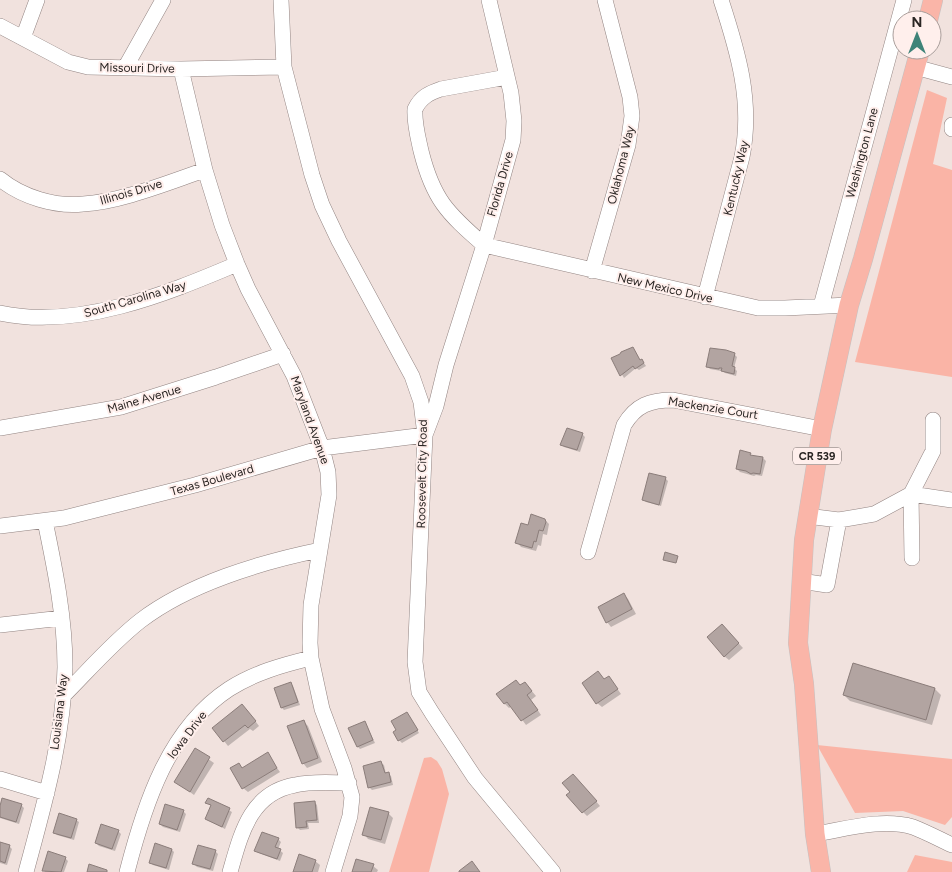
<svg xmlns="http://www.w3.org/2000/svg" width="952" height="872" viewBox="0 0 952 872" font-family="Figtree,sans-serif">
<rect width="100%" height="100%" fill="#f1e2de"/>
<path fill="#fab4a6" d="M927,90L947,98L933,164L952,170V377L855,362Z
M817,745L952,759V817L945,825L903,811L855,813Z
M431,757L437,761L442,769L449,794L429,872H389L424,758Z
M915,855L952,862V872H907Z"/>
<path fill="#0003" d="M734,354L737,357L734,368L737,371L736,376L725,373L722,370L721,371L710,369L707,366Z
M613,359L642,360L646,366L639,370L636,368L624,378Z
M582,434L585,437L580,452L564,447L562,445Z
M750,455L752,457L763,458L766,461L762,476L756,475L754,476L740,472L737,469Z
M665,478L668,481L661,506L646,502L643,499Z
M545,520L549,524L547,535L543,534L541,546L538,545L536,551L521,547L517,542L528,526Z
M624,595L628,599L636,614L611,627L607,622Z
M726,630L743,648L729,660L724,656Z
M854,665L935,689L941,695L932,725L850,701L844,695Z
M609,677L621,694L602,707L597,703L604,680Z
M525,683L536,696L531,700L541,715L526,725L512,706L509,708L504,703Z
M291,684L293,686L300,705L284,710L282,708Z
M247,710L259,726L253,731L250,729L228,746L224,741Z
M407,713L419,733L402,743L399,740Z
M303,721L308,726L322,762L307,768L303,763Z
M365,722L375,743L360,749L358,747Z
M195,750L214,763L194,795L176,782Z
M267,754L280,772L248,792L243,788L239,764L243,769Z
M381,763L384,765L386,774H388L391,776L393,785L372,790L369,787Z
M586,789L600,806L587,816L583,812Z
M208,799L232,812L225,829L206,819L212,806L207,803Z
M315,803L317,805L319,823H308L309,829L300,830L297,827Z
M21,805L24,808L19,824L0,818V810Z
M183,811L186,814L180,832L163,827L160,824Z
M388,813L393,818L385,844L368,839L364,834Z
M76,820L79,822L74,840L57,835L54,832Z
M118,831L121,834L115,851L99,846L96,843Z
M278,839L281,842L278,849L283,853L280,861L259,853L256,850Z
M0,843L9,846L12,849L7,865L0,863Z
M172,850L174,852L169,870L153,865L150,862Z
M215,851L218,854L213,871L197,867L194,864Z
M65,858L68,861L64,872H45L44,870Z
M315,861L320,865L318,872H294Z
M373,866L378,870L377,872H354Z"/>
<path fill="#b2a4a1" stroke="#8b7d7a" d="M633,347L640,360L642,359L644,363L635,369L633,366L620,376L611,358L620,354L621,352Z
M710,348L726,350L735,353L732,366L735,367L734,374L721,371L722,368H719V369L706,367Z
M567,428L583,433L577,450L560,445Z
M740,450L751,453L750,455L763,457L760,474L753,473L751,474L746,471L736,469Z
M649,473L666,477L659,505L642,500Z
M531,514L545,519L546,522L543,531L539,530L536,542L534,541L532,548L515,543L521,523L528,525Z
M665,552L678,556L676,563L663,560Z
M624,593L632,609L606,623L598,607Z
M722,624L739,643L724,657L707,637Z
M853,663L935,688L926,720L843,695Z
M598,671L604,679L609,676L618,689L596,704L582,683Z
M516,680L520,685L525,682L532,691L527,695L538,710L521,721L507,702L504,704L496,694Z
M291,682L298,702L281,708L274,688Z
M242,704L256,721L248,728L245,725L223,742L212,728Z
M407,712L418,730L398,741L393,732L396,730L391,721Z
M304,720L318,758L302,764L287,726Z
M365,721L373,740L357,747L348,728Z
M195,748L210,757L190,792L174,782Z
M268,752L277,768L242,789L230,768L239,763L242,768Z
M381,761L385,773L389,772L391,782L368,788L363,766Z
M573,774L597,801L582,813L566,795L570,792L562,783Z
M2,798L22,804L16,822L0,817V806Z
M208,798L230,808L222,827L205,819L211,805L205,803Z
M315,801L317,820L306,821L307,827L296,828L294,803Z
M165,804L184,810L177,830L159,824Z
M370,807L389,812L381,840L362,835Z
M59,813L77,819L71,838L53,833Z
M101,824L119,830L112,849L95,843Z
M262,832L279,838L275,847L281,849L277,859L254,851Z
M0,842L10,845L5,863L0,861Z
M155,843L172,849L166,868L149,863Z
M198,845L216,850L210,869L192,864Z
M48,851L66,857L61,872L42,871Z
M299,854L316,860L312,872H293Z
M356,859L374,864L371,872H352Z
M472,861L480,872H459V871Z
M89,864L107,870V872H87Z"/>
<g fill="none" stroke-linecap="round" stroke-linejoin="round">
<defs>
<path id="minor" d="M281,0L284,67L312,175L322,205L339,241L412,376L421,402L425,435L415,662L419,692L432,713L475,778L553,872
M0,26L68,62L88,67L181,69L284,67
M23,38L37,0
M915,67L952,77
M125,68L163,0
M181,69L205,170L222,225L237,264L248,289L294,376L322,448L328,472L329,495L311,605L310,643L311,658L322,709L344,768L352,797L350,816L333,872
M507,77L441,89C429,93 421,97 415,109C414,123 418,137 421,151C433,199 447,213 484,245L758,308H785L849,305
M952,125V129
M0,179C22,197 55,207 83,204C121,202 169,182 205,170
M592,271L628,145L632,116L630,97L605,0
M705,297L742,157C753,102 738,52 721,0
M821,306L904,0
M0,313C78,330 166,294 237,264
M0,428L121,407L216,377L283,354
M839,520L874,514L911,494L933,451V420
M0,526L64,518L195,485L322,448L425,435L436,406L446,365L484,245L513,140L514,121L511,93L489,0
M588,552L624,425C636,405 650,400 673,400L822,429
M912,558L911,494L952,500
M801,581L827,585L839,520L807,516
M0,625L62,618
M63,696C88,671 112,643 140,621C188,584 261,562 320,550
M0,779L47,793
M815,834C846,829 882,818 913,827C926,832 939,839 952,845
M26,872C44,805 64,737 65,667C65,618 55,569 45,521
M127,872C144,806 168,729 229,689C254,673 282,665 311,658
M230,872C241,834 250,793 295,785C313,781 331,783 349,783"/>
<path id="major" d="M928,20L933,0
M821,872L815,834L804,684L798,643L804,540L822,429L849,305L863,259L920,50"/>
</defs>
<use href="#minor" stroke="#928482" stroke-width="16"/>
<use href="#major" stroke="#c4c2c2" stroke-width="20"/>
<use href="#minor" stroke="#fff" stroke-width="15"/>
<use href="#major" stroke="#fab5a8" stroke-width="19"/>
</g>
<g text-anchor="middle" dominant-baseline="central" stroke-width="4" stroke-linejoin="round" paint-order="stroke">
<rect fill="#ffefec" stroke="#6b6260" stroke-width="1" x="793" y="447.5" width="48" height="17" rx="4"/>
<g font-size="11" font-weight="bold" fill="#2b2624">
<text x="817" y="456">CR 539</text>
</g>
<g font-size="12" fill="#2b2624" stroke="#ffefec">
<text transform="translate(137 68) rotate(1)">Missouri Drive</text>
<text transform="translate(862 153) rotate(-75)">Washington Lane</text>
<text transform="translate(621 165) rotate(-76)">Oklahoma Way</text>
<text transform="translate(736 178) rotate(-77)">Kentucky Way</text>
<text transform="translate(500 184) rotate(-74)">Florida Drive</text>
<text transform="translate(131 192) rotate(-16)">Illinois Drive</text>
<text transform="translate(665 288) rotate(13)">New Mexico Drive</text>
<text transform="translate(135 299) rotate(-16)">South Carolina Way</text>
<text transform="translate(144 399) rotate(-16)">Maine Avenue</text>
<text transform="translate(713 408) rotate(9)">Mackenzie Court</text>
<text transform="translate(310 420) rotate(70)">Maryland Avenue</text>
<text transform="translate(422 474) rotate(-89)">Roosevelt City Road</text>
<text transform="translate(212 480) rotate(-16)">Texas Boulevard</text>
<text transform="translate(59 712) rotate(-83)">Louisiana Way</text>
<text transform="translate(187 735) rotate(-53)">Iowa Drive</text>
</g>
</g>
<g transform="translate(917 35)"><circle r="24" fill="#ffefec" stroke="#aa9f9c"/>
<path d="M0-4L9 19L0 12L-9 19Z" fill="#3e8378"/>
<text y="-8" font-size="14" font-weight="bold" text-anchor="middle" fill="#2b2624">N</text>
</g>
</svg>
